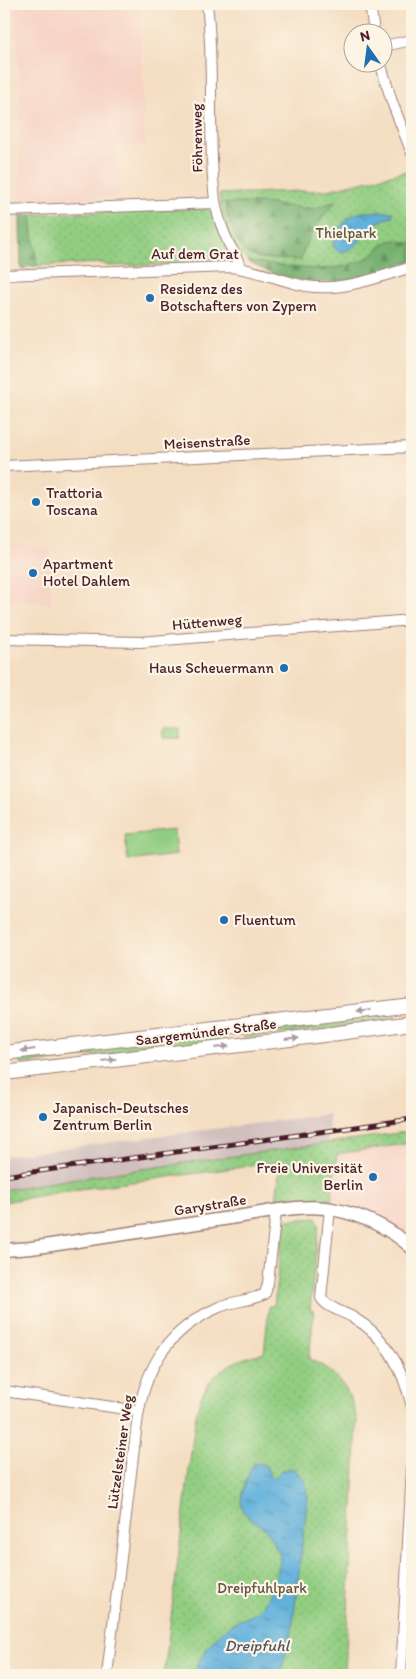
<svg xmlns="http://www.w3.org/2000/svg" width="416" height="1679" viewBox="0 0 416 1679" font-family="Itim,sans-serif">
<defs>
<pattern id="grass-dots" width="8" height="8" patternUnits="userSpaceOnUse" patternTransform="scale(1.25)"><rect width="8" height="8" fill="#92ce82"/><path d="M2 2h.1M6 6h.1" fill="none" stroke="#7fb070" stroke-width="1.8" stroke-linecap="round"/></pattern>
<pattern id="forest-firs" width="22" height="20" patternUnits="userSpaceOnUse" patternTransform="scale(1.25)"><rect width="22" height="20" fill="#75b170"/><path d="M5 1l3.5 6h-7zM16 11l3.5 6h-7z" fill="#628f5c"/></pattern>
<pattern id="water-ripples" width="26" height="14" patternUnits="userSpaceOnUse" patternTransform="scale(1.25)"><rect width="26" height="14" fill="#61b1dc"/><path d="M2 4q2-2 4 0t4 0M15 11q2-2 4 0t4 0" fill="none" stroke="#528fb3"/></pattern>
</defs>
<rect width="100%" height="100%" fill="#fcf5e5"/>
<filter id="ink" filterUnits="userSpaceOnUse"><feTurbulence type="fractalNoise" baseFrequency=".02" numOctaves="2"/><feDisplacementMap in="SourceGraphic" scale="10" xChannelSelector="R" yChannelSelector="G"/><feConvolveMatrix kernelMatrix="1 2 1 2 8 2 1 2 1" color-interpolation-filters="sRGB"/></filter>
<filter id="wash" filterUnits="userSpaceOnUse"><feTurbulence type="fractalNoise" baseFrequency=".0096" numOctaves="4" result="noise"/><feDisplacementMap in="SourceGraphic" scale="20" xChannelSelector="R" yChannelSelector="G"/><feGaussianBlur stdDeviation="1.12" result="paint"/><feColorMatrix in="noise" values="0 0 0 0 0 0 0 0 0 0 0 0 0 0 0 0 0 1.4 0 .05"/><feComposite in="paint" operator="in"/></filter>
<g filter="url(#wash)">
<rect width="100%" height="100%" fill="#f4dec2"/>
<path fill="#f6d2c4" d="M14,4H139L145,145L118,146L120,197L24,201L20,198V86Z
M11,544L51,549V604L5,599Z
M412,1143V1237L382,1216L355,1206L331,1201L337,1154Z"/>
<path fill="#d1bfbe" d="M329,1114L328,1143L72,1179L4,1190V1156Z"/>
<path fill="url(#grass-dots)" stroke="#6e7656" d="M411,170L412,174V261C376,270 340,288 302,280C286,276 270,270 254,265C230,250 224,220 219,194L328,190Z
M212,208L233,263L108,266L102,263L28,266L25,269H21L20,215Z
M163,729H180V738H163Z
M393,1013L396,1017L393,1021L244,1038L243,1033L244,1031Z
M222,1033L226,1036L225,1039L223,1041L21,1064L19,1062L20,1058Z
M412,1131V1143L337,1154L331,1201L308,1200L276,1204L280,1162L72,1190L4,1202V1190L72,1179Z
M316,1218L319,1223L310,1310L314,1311L309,1359C339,1372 351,1391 357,1422L345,1675H164L195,1420C201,1380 225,1360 264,1353L269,1306H274L283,1225L287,1220Z"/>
<path fill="url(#forest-firs)" stroke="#60684e" d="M336,201C321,220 306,236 301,260C288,259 263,261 250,255C235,248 229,219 225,203H264L312,209Z
M20,215H31L37,266H28L25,269H21Z
M394,240L412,243V261C393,266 375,273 356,278C321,287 278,280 247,261C281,265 321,275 355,263C359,262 364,260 369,257C378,251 382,242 394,240Z"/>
<path fill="#92ce82" stroke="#6e7656" d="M174,830L176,855L128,861L125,835Z"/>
<path fill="url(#water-ripples)" stroke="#566884" d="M362,212H393L392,217C387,218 382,219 377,223C367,230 346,265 333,246C337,230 345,216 362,212Z
M254,1463L265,1465L271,1477L274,1478L281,1471L293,1468L304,1479L308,1496L292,1630L280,1675H193C200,1655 214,1636 232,1624C239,1620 255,1615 260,1610C267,1602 281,1568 280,1557C280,1553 277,1549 275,1546C272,1541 270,1534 266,1530C246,1513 235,1514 245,1484C248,1477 250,1469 254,1463Z"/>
</g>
<g filter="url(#ink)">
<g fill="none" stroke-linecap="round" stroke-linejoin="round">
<defs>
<path id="minor" d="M207,4C215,69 207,135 215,200C217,214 223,231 229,244C233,252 239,259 240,268
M370,4L374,32
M384,46L412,40
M380,62L392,102L412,153
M4,211L215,203
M4,275L230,267C256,269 280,281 306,286C342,292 378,277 412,267
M4,466L412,447
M4,639L140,642L412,620
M330,1208L321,1298C327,1308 344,1312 354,1318C387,1337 404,1372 412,1407
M4,1391L139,1411
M107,1675L137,1423C144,1370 166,1331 217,1308C232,1301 250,1301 265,1294L268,1283L276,1211
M401,1675L412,1468"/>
<path id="tertiary" d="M4,1250L31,1248C98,1238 164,1228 230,1218C259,1214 303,1203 332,1209C362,1215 389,1227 412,1248"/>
<path id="secondary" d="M4,1053L412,1005
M4,1073L324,1035L412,1023"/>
</defs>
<use href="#minor" stroke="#9f7e76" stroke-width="12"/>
<use href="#tertiary" stroke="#9f7e76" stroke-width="15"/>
<use href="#secondary" stroke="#9f7e76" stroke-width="16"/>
<use href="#minor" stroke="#fff" stroke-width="10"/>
<use href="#tertiary" stroke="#fff" stroke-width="12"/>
<use href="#secondary" stroke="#fff" stroke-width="14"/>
<defs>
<path id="rail" d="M4,1176L412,1119"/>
</defs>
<use href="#rail" stroke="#4a1f2b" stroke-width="5"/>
<use href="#rail" stroke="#fcf5e5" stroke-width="3" stroke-dasharray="9" stroke-linecap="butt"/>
</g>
<defs><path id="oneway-solid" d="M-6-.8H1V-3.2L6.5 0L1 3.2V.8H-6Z" transform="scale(1.25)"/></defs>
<g fill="#ae9aa0">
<use href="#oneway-solid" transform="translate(364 1011) rotate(173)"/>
<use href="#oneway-solid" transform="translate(292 1039) rotate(-7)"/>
<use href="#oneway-solid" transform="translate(222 1047) rotate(-7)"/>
<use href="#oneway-solid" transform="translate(28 1050) rotate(173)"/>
<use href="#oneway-solid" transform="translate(109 1060) rotate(-7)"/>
</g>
</g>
<g fill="#1f6fb2" stroke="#fcf5e5" stroke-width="2">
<circle cx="150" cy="298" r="5"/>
<circle cx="36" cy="502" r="5"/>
<circle cx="33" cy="573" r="5"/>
<circle cx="284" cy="668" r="5"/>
<circle cx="224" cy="920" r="5"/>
<circle cx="43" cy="1117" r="5"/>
<circle cx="373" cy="1177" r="5"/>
</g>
<g text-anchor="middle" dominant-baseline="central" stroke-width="4.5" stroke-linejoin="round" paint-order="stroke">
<g font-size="15" fill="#4a1f2b" stroke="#fcf5e5">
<text transform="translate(197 138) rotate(-91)">Föhrenweg</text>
<text x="195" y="254">Auf dem Grat</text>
<text transform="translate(207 442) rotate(-3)">Meisenstraße</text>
<text transform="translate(207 622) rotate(-5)">Hüttenweg</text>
<text transform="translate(206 1032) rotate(-7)">Saargemünder Straße</text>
<text transform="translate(210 1205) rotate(-9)">Garystraße</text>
<text transform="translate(120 1452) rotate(-82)">Lützelsteiner Weg</text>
</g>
<g font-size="15" fill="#605445" stroke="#fcf5e5">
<text x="346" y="233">Thielpark</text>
<text x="262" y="1588">Dreipfuhlpark</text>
</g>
<g font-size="15" fill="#4a1f2b" stroke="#fcf5e5" text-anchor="start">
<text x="160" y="289">Residenz des<tspan x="160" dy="17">Botschafters von Zypern</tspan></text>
<text x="46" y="493">Trattoria<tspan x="46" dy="17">Toscana</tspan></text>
<text x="43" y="564">Apartment<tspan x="43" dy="17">Hotel Dahlem</tspan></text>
<text x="274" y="668" text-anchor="end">Haus Scheuermann</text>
<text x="234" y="920">Fluentum</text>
<text x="53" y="1108">Japanisch-Deutsches<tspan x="53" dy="17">Zentrum Berlin</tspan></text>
<text x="363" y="1168" text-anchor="end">Freie Universität<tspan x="363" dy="17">Berlin</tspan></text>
</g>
<g font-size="16" font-style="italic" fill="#525269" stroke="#fcf5e5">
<text x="257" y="1645">Dreipfuhl</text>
</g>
</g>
<rect width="416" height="1679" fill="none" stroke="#fcf5e5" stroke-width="20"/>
<g transform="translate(368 48) rotate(346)"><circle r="24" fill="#fcf5e5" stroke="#b59f9b"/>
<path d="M0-4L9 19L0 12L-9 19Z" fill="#1f6fb2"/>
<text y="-8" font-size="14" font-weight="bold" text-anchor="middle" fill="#4a1f2b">N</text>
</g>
</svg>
